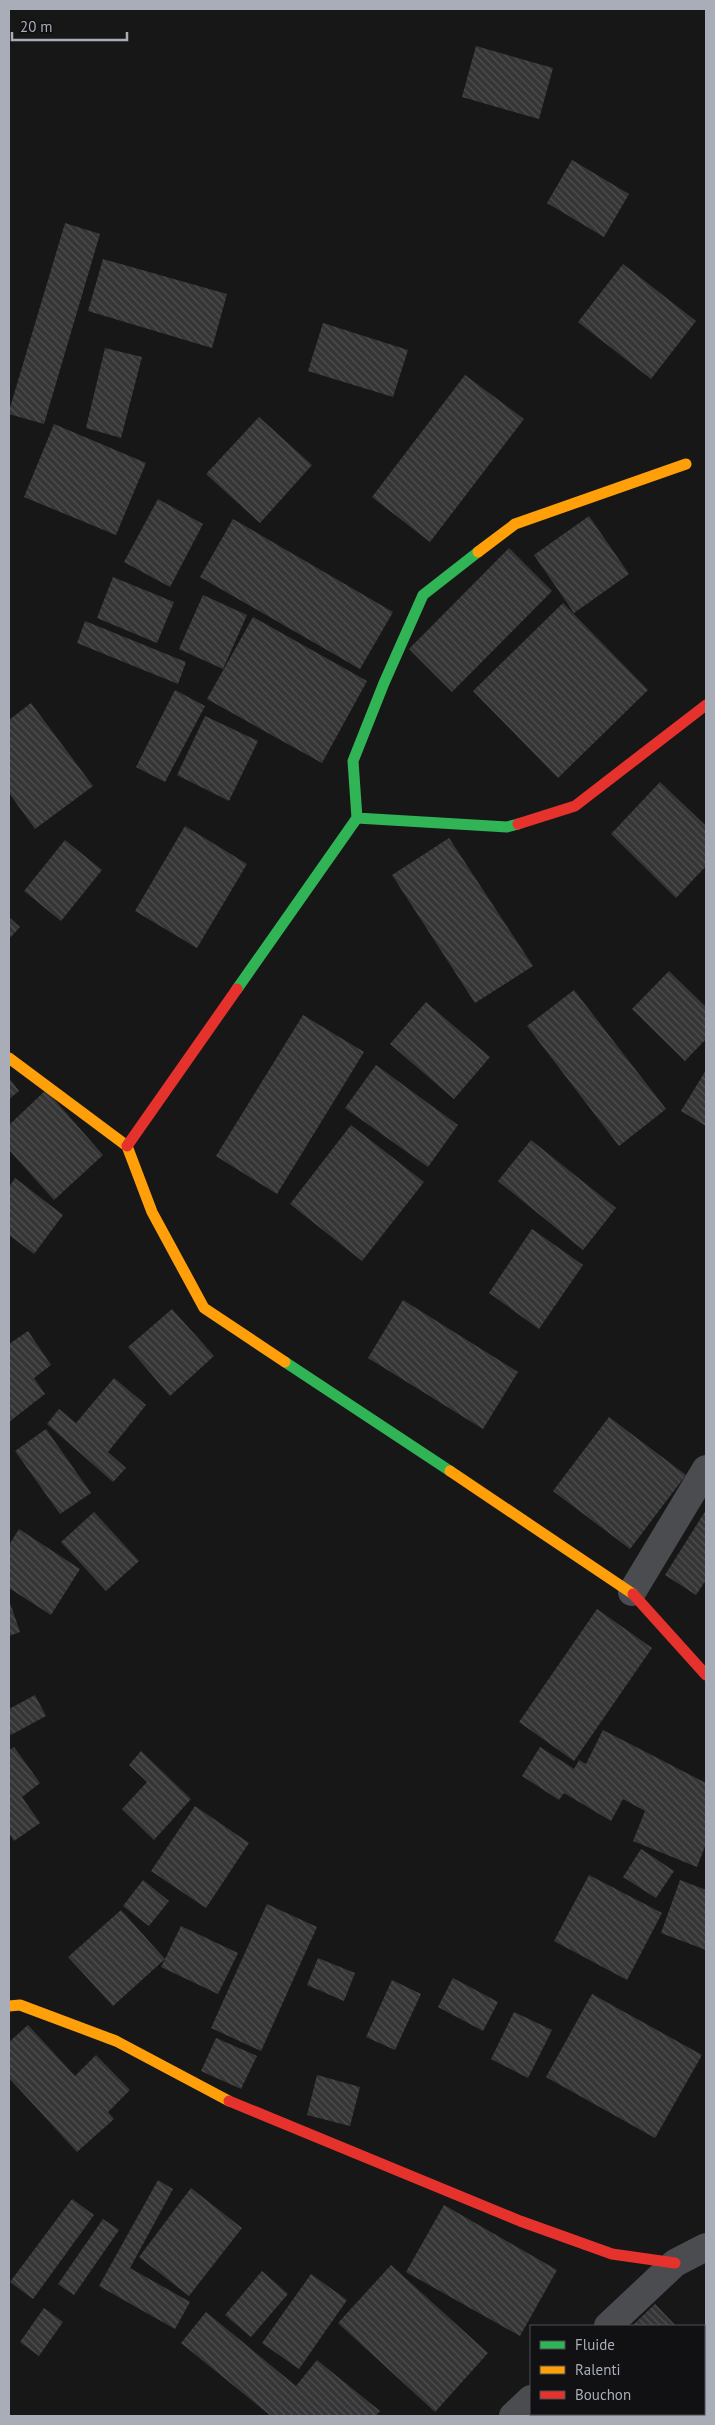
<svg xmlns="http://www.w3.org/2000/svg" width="715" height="2425" viewBox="0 0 715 2425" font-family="'PT Sans',sans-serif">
<defs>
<pattern id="building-back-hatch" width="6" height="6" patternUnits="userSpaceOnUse" patternTransform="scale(1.25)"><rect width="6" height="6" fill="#353536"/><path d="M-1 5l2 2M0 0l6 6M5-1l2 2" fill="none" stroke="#4f5051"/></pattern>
</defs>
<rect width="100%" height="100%" fill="#171717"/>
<path fill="url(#building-back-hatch)" d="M476,46L553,68L539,119L462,97Z
M572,160L629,194L604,237L547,203Z
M65,223L100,234L44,424L9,414V411Z
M103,259L227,294L212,348L88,311Z
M623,264L696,321L651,379L578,322Z
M323,323L408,350L393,397L308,371Z
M105,348L142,357L121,438L86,428Z
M465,375L524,419L430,542L372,497Z
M259,417L312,465L260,523L206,474Z
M54,424L146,463L116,535L24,497Z
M158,499L203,524L170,587L124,562Z
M589,516L629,574L574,613L534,555Z
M233,519L393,612L360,669L200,577Z
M509,548L552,591L452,692L409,649Z
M113,577L174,602L157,643L97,618Z
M203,595L247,615L223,669L179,649Z
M563,603L648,690L558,778L473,691Z
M253,617L367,681L322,763L207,699Z
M85,621L186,662L178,684L77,643Z
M175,690L205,706L165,782L136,767Z
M31,703L93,786L35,829L9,793V720Z
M205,716L258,741L229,801L177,775Z
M660,782L706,826V866L676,898L611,834Z
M185,826L247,864L197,948L135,911Z
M449,838L533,966L475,1003L392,875Z
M65,840L102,870L61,921L24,891Z
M9,917L20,927L9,939Z
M669,971L706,1007V1039L685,1061L632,1009Z
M574,990L666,1109L619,1146L527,1026Z
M426,1002L490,1057L454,1099L390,1044Z
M303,1015L364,1052L277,1194L216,1156Z
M376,1065L458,1125L428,1167L345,1108Z
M706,1070V1126L681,1111Z
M9,1078L19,1091L9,1099Z
M46,1090L103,1155L54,1200L9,1150V1125Z
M351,1125L424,1182L362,1261L290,1204Z
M531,1140L616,1208L583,1250L498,1181Z
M15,1178L63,1215L34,1254L9,1235V1187Z
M532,1229L583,1265L539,1329L489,1293Z
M403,1300L518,1372L483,1429L368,1358Z
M172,1309L214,1356L170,1396L128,1347Z
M28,1331L51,1365L34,1378L45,1394L9,1422V1344Z
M114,1378L146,1405L108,1452L126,1468L113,1482L47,1424L59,1409L76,1423Z
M609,1417L686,1475L630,1549L553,1491Z
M46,1429L91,1493L60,1514L15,1451Z
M706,1510V1580L696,1595L665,1575Z
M94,1512L139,1561L106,1591L61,1542Z
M19,1529L80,1569L51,1615L9,1588V1545Z
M9,1600L20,1632L9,1636Z
M597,1609L652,1648L574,1761L519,1722Z
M35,1695L46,1716L11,1735L9,1730V1709Z
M603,1730L706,1783V1844L697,1867L633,1841L645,1811L623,1799L611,1821L564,1793L559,1800L522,1776L540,1747L574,1769L579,1760L586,1764Z
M14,1747L40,1783L22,1797L40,1823L14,1841L9,1833V1750Z
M141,1751L191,1799L154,1840L122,1809L147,1782L129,1765Z
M195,1806L249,1843L206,1908L151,1871Z
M641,1849L674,1871L656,1898L623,1877Z
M589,1875L662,1913L627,1980L554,1941Z
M143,1880L169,1901L149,1926L123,1906Z
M680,1880L706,1890V1950L661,1933Z
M267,1904L317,1927L261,2051L211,2028Z
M121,1910L165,1959L113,2006L68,1957Z
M181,1926L238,1953L218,1994L161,1967Z
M318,1958L355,1973L344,2001L307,1985Z
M453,1978L498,2002L483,2031L438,2007Z
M392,1980L421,1994L395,2050L366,2037Z
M592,1994L702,2055L655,2138L546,2077Z
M514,2012L552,2030L528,2078L491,2059Z
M28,2025L75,2076L96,2055L130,2090L108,2112L114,2119L77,2152L9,2078V2042Z
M216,2038L257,2056L241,2089L201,2071Z
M317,2075L360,2087L350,2126L307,2115Z
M158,2180L173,2189L130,2268L190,2302L175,2329L99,2286Z
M191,2188L242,2228L189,2296L139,2257Z
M72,2199L94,2215L33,2299L10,2282Z
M444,2205L557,2270L520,2336L406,2272Z
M103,2219L119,2230L74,2295L58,2284Z
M391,2265L488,2353L435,2412L338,2323Z
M262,2271L288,2294L251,2337L225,2315Z
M311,2274L347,2300L299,2369L262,2343Z
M655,2304L676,2326H632Z
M44,2308L63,2322L39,2356L20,2342Z
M206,2312L296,2386L317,2360L380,2411L376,2416H271L181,2343Z
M706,2323V2354L704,2352V2325Z
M704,2355L706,2358V2377L704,2379Z
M543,2414H619L622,2416H540Z"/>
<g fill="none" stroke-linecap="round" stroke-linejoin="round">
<path stroke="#4b4c50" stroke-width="28" d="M632,1592L706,1469
M608,2326L675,2263L706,2247
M513,2416L531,2399"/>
<path stroke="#30b455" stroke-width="11" d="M357,818L353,761L384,683L423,595L478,552
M237,989L357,818L507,827L518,824
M285,1362L450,1471"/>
<path stroke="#ff9f0a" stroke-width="11" d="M478,552L515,524L686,464
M9,1058L127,1146L152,1212L204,1308L285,1362
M450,1471L633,1594
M9,2006L20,2005L116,2041L229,2101"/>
<path stroke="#e5322d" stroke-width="11" d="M518,824L575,806L706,705
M127,1146L237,989
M633,1594L706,1675
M229,2101L520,2221L612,2254L675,2263"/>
</g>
<rect width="715" height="2425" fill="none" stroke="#a8adb8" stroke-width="20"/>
<rect x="530" y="2325" width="175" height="90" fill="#111113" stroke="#4d4f55"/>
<rect x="540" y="2341" width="25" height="8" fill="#30b455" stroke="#4d4f55"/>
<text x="575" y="2350" font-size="15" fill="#a8adb8">Fluide</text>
<rect x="540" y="2366" width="25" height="8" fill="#ff9f0a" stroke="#4d4f55"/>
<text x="575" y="2375" font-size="15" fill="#a8adb8">Ralenti</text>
<rect x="540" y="2391" width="25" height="8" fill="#e5322d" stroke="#4d4f55"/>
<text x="575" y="2400" font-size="15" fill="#a8adb8">Bouchon</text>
<path d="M12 32v8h115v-8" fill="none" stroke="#a8adb8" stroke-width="2.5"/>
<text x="20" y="32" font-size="15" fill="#a8adb8" stroke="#111113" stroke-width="4" paint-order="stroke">20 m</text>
</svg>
